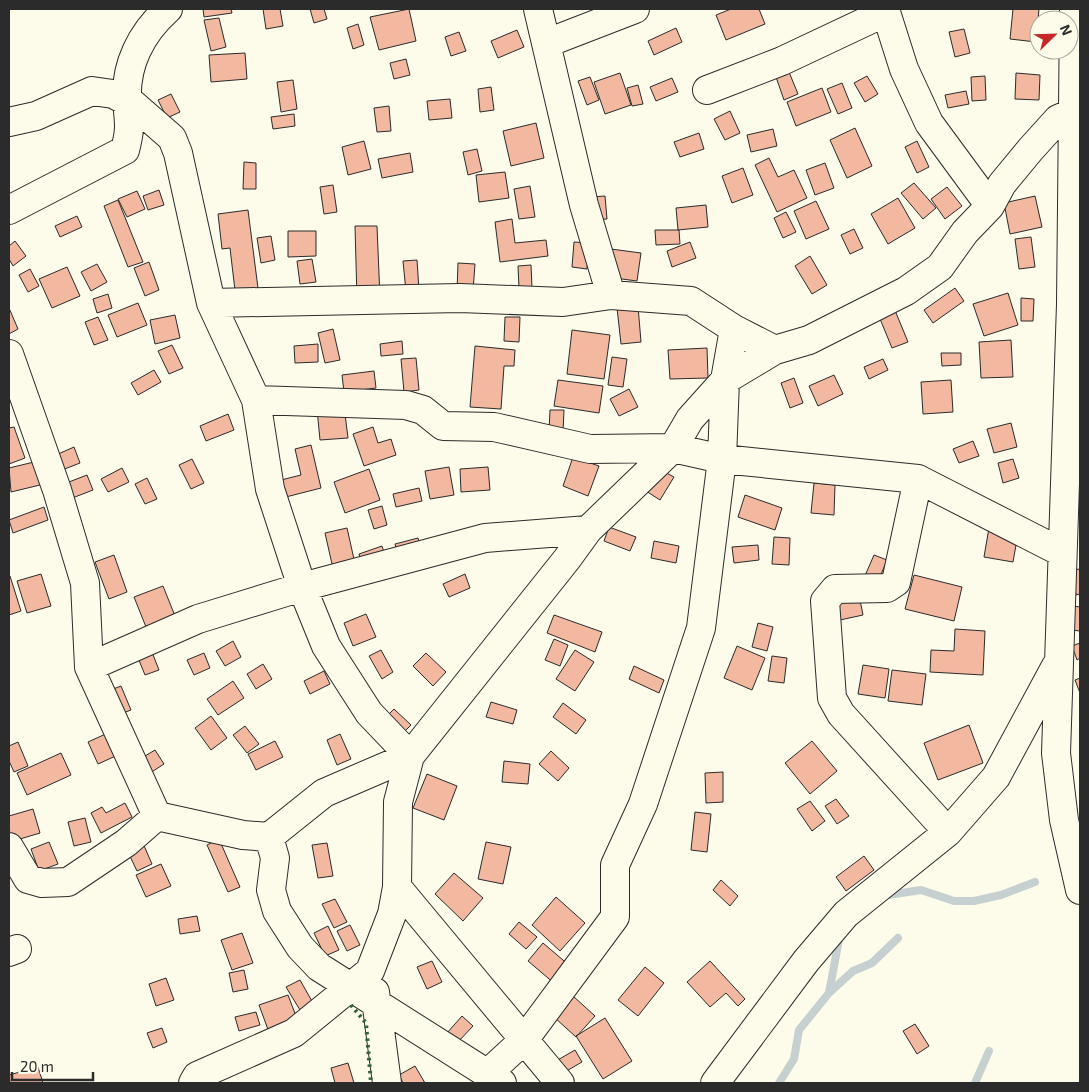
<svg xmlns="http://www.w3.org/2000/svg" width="1089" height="1092" viewBox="0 0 1089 1092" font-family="'Exo 2',sans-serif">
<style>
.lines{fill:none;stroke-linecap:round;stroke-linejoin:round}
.stream{stroke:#c7d0d0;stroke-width:8}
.building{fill:#f2b8a0;stroke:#2b2b2b}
.minor-casing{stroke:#2b2b2b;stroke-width:30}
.minor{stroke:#fdfbea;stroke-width:28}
.hedge{stroke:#34623c;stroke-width:4;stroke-dasharray:2.5 4;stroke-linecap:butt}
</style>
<rect width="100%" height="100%" fill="#fdfbea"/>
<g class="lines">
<path class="stream" d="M882 896 921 890 954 901H974L1001 895 1035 882
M829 993 853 971 872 963 898 938
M779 1083 794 1059 799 1030 829 993 840 934
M975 1083 989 1051"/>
</g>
<path class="building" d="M203 9H231L232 13 204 17Z
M263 9H280L283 26 266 29Z
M310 9H324L327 19 314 23Z
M409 9 416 41 379 50 370 17Z
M731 9H759L765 24 726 40 716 15Z
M1013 9H1039L1036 42 1010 39Z
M219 18 226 47 211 51 204 20Z
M358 24 364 45 353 49 347 28Z
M676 28 682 42 654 55 648 41Z
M964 29 970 53 955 57 949 32Z
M517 30 524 47 498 58 491 41Z
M459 32 466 51 451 56 445 37Z
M245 53 247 79 211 82 209 55Z
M406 59 410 75 394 79 390 63Z
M789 72 798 94 784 100 776 77Z
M620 73 631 105 605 114 594 82Z
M1016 73 1040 75 1039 100 1015 99Z
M867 76 878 94 865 102 854 83Z
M985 76 986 100 972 101 971 77Z
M590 77 599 100 587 105 578 81Z
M672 78 678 92 656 101 650 87Z
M293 80 297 109 281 112 277 82Z
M842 83 852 108 838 114 827 89Z
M638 85 643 104 632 106 627 88Z
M491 87 494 110 480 112 478 89Z
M822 88 831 112 796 126 787 102Z
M966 91 969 104 948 108 945 95Z
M171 94 180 112 167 118 158 100Z
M450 99 452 118 429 120 427 101Z
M389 106 391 131 377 132 374 108Z
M730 111 740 133 725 140 714 119Z
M294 114 295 126 273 129 271 117Z
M536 123 544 158 511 166 503 131Z
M855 128 872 166 847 178 830 140Z
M773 129 777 146 751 152 747 135Z
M699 133 704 149 680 157 674 142Z
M364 141 371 169 348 175 342 147Z
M917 141 929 167 917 173 905 147Z
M477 149 482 171 468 175 463 152Z
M410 153 413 172 382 178 378 159Z
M769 158 778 177 794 170 807 198 777 212 755 165Z
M244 162 256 163V189H243Z
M825 163 834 188 815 195 806 170Z
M743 168 753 195 732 203 722 176Z
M505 172 509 198 479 202 476 175Z
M914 183 936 208 923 219 901 193Z
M333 185 337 212 324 214 320 187Z
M530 186 535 217 519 219 514 189Z
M947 187 962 206 945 219 931 199Z
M159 190 164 205 148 210 143 196Z
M137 191 145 209 127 217 118 199Z
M605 196 607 219 592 220 591 197Z
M1035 196 1042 227 1010 234 1004 203Z
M898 198 915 228 888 244 871 214Z
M118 200 143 262 128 267 104 206Z
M816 201 829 229 806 239 794 211Z
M706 205 708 227 678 230 676 208Z
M248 210 259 296 236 299 230 248 222 249 218 214Z
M786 212 796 232 783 238 774 218Z
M77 216 82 227 60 237 55 226Z
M512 219 515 243 546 240 548 256 500 262 495 222Z
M355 226H377L380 298 357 299Z
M854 229 863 248 850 254 841 235Z
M655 230H679L680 244 656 245Z
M288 231H316V256L288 257Z
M271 236 275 260 261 263 257 238Z
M1031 237 1035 267 1019 269 1015 239Z
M15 241 26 256 13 266 9 259V246Z
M574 242 589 243 587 269 572 267Z
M690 242 696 258 672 267 667 251Z
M611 249 641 253 637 281 607 277Z
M810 256 827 285 812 294 795 266Z
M312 259 316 282 300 284 297 261Z
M417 260 419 290 406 292 403 261Z
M149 262 159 290 145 296 134 268Z
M458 263 475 264 473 291H457Z
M97 264 107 282 91 291 81 272Z
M531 265 532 288H519L518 266Z
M67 267 80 296 52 308 39 279Z
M30 269 39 286 28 292 19 275Z
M955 288 964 301 933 323 924 310Z
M1008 293 1018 325 984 336 973 304Z
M108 294 112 308 97 313 93 299Z
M1021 298 1034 299 1033 321H1021Z
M138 303 147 325 117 337 108 315Z
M638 306 641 342 621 344 617 308Z
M9 308 18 329 9 334Z
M894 308 908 342 892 348 878 314Z
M175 315 180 338 155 344 150 320Z
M98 317 108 340 94 345 85 322Z
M505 317H520L519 342 504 341Z
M333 329 340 360 325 363 318 333Z
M572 330 610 335 604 379 567 374Z
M1011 340 1013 377 981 378 979 342Z
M402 341 403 354 381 356 380 344Z
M318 344V362L295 363 294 346Z
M172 345 183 368 169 374 158 351Z
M475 346 515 350 514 366H504L501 409 470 407Z
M707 348 708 378 670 379 668 350Z
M941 353H961V365L942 366Z
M612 357 627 359 623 387 608 385Z
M416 358 419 390 404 392 401 359Z
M883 359 888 370 869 379 864 367Z
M154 370 161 382 138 395 131 383Z
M374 371 376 388 344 392 342 375Z
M834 375 843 394 818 406 809 386Z
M794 378 803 403 790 408 781 383Z
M558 380 603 386 599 413 554 406Z
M951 380 953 412 923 414 921 382Z
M629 389 638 407 619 416 610 399Z
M344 406 348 438 320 440 317 409Z
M550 410H564L563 432 549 431Z
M228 414 234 430 206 441 200 426Z
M1011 423 1017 447 994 453 987 429Z
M14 427 25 458 9 464V428Z
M373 427 378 443 391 439 396 455 364 466 353 434Z
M973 441 979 456 959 463 953 449Z
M311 445 321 488 278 499 273 482 301 475 295 449Z
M74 447 80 463 62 470 56 455Z
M573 457 599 466 588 496 563 486Z
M192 459 204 483 191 489 179 465Z
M1013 459 1019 478 1003 483 998 463Z
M34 462 40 485 11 492 9 468Z
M449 467 454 495 430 499 425 471Z
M488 467 490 490 461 492 460 469Z
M122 468 129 482 108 492 101 479Z
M369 469 380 500 345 513 334 482Z
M659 469 674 477 660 500 646 491Z
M87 475 93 490 62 502 56 487Z
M147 478 157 499 145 504 135 484Z
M814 483 835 485 834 515 811 513Z
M419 488 422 501 396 507 393 494Z
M745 495 782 508 775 530 738 517Z
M382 506 387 525 374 529 368 510Z
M44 507 48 520 13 533 9 520Z
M990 522 1019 528 1013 562 984 557Z
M609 527 636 537 630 551 604 541Z
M347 528 356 568 334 573 325 533Z
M774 537 790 538 789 565 772 564Z
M418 538 422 552 399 558 395 544Z
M654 541 679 546 676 563 651 558Z
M758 545 759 560 734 563 732 547Z
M382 546 387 561 363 568 359 554Z
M114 555 127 592 109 599 95 562Z
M874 555 887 560 877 584 864 578Z
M1080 569V594L1076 595 1073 570Z
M41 574 51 606 27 613 17 581Z
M465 574 470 588 449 597 443 584Z
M914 575 962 587 954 621 905 609Z
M10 576 21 611 9 615V577Z
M163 586 175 616 146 627 134 597Z
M859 595 863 615 840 620 835 601Z
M1073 606 1080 607V631L1071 630Z
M366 614 376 637 353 646 344 623Z
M554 615 602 632 595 652 547 633Z
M758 623 773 627 767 651 752 647Z
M955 629 985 631 983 675 930 672 931 650 954 651Z
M554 639 568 645 560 666 545 660Z
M233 641 241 657 225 666 216 651Z
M1080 643V658L1077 660 1072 646Z
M737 646 765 658 752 690 724 678Z
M150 647 159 670 145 675 136 653Z
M381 650 393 672 382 679 369 656Z
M575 650 594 662 575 691 556 679Z
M204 653 210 668 194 675 187 660Z
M426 653 446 672 433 686 413 666Z
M772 656 787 658 784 683 768 681Z
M263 664 272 679 256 689 247 674Z
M863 665 889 669 885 698 858 694Z
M634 666 664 680 659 693 629 679Z
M892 670 926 674 922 705 888 701Z
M324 671 330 684 310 694 304 681Z
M1080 678V693L1075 680Z
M233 681 244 698 218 715 207 699Z
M121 686 131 710 118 715 108 691Z
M491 702 517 710 513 724 486 717Z
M563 703 586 720 576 734 553 717Z
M394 709 411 725 400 736 383 720Z
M211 716 227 738 211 750 195 728Z
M969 725 983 763 938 780 924 743Z
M245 726 259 744 247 753 233 735Z
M110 732 120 754 98 764 88 742Z
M340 734 351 759 337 765 327 740Z
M275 741 283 757 256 770 248 754Z
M812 741 837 771 810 794 785 763Z
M18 742 28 766 14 772 9 761V746Z
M155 750 164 764 144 777 135 762Z
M551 751 569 768 558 781 539 764Z
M61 753 71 775 27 795 17 773Z
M504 761 530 764 528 784 502 782Z
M723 772V802L706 803 705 773Z
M427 774 457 786 444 820 413 808Z
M836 799 849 816 837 824 825 806Z
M810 801 825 821 812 831 797 809Z
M125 803 132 817 101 833 91 813 102 807 106 813Z
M33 809 40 833 10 842 9 816Z
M695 812 711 814 707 852 691 850Z
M85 818 91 842 74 846 68 822Z
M219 839 240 887 228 892 207 845Z
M142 841 152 864 137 871 126 848Z
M49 842 58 864 39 871 31 849Z
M486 842 511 847 503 884 478 879Z
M327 843 333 876 318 878 312 845Z
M864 856 874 870 846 891 836 877Z
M161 864 171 886 146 897 136 875Z
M454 873 483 898 463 921 435 894Z
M721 880 738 896 730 906 713 890Z
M556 897 585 923 560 951 532 925Z
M335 899 347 922 334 928 322 904Z
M197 916 200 931 180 934 178 919Z
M519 922 537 937 526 949 509 934Z
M350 925 360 945 347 951 337 931Z
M328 926 339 950 325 956 314 933Z
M242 933 253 963 232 970 221 940Z
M543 943 570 966 555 984 528 961Z
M432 961 442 982 427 989 417 967Z
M710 961 745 999 738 1006 726 993 710 1007 687 982Z
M645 967 664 983 638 1016 618 1000Z
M244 970 248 989 233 992 229 973Z
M166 978 174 1000 156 1006 149 984Z
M300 980 313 1003 300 1010 286 987Z
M288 995 299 1024 270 1035 259 1005Z
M573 996 595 1016 576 1037 554 1017Z
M256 1012 260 1025 239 1031 235 1017Z
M462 1016 473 1026 457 1043 447 1033Z
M605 1018 632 1061 603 1079 576 1036Z
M915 1024 929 1046 917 1054 903 1031Z
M162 1028 167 1042 153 1048 147 1033Z
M575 1050 582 1062 563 1073 556 1061Z
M348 1063 354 1083H335L331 1068Z
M415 1066 425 1083H403L399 1075Z
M38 1067 43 1083H10L9 1075Z"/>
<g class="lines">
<g class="minor-casing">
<path id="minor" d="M538 9 584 205 611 295
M885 9 904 69 929 123 990 206
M1074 9 1071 304 1056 753 1064 820 1080 890
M547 43 635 9
M707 90 782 61 886 12
M9 122 36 116 92 91 113 94 133 104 172 138 178 153 211 303 256 400 270 489 302 587 326 646 369 713 410 756 324 793 269 837 243 835 157 816 89 667 85 583 57 490 9 354
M9 210 125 150C131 128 129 123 127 101 125 65 141 33 168 9
M211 303 460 298 563 302 611 295 691 301 734 329 775 350
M256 400 406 405 423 410 443 426 494 427 590 449 673 448 722 459 918 479 1061 552
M918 479 896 582 887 588 835 589 825 601 832 698 841 714 948 832
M89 667 198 619 302 587 485 538 588 530
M269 837 275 858 271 890 277 911 300 947 319 967 502 1083
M9 847 28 879 42 883 68 882 126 843 157 816
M397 887 560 1083
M9 952 17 949
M375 992 387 1083
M487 1074 524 1040 615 917V865L643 804 701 628 722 459 725 380 734 329
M193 1083 197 1076 294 1033 370 971 392 914 397 887 398 802 410 756 567 559 588 530 673 448 690 419 725 380 775 350 809 340 906 291 940 267 965 232 990 206 1002 184 1030 150 1058 119 1074 112
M715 1083 806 961 846 914 948 832 996 777 1056 666"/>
</g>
<use href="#minor" class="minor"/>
<path class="hedge" d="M351 1005 366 1023 371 1083"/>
</g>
<rect width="1089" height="1092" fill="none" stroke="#2b2b2b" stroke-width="20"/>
<g transform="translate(1054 35) rotate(67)"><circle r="24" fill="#fdfbea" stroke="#a9a89e"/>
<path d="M0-4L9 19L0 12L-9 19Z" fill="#c62828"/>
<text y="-8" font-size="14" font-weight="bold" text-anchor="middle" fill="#2b2b2b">N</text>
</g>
<path d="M12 1072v8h81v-8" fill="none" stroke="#2b2b2b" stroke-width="2.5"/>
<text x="20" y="1072" font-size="15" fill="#2b2b2b" stroke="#fdfbea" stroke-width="4" paint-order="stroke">20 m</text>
</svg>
